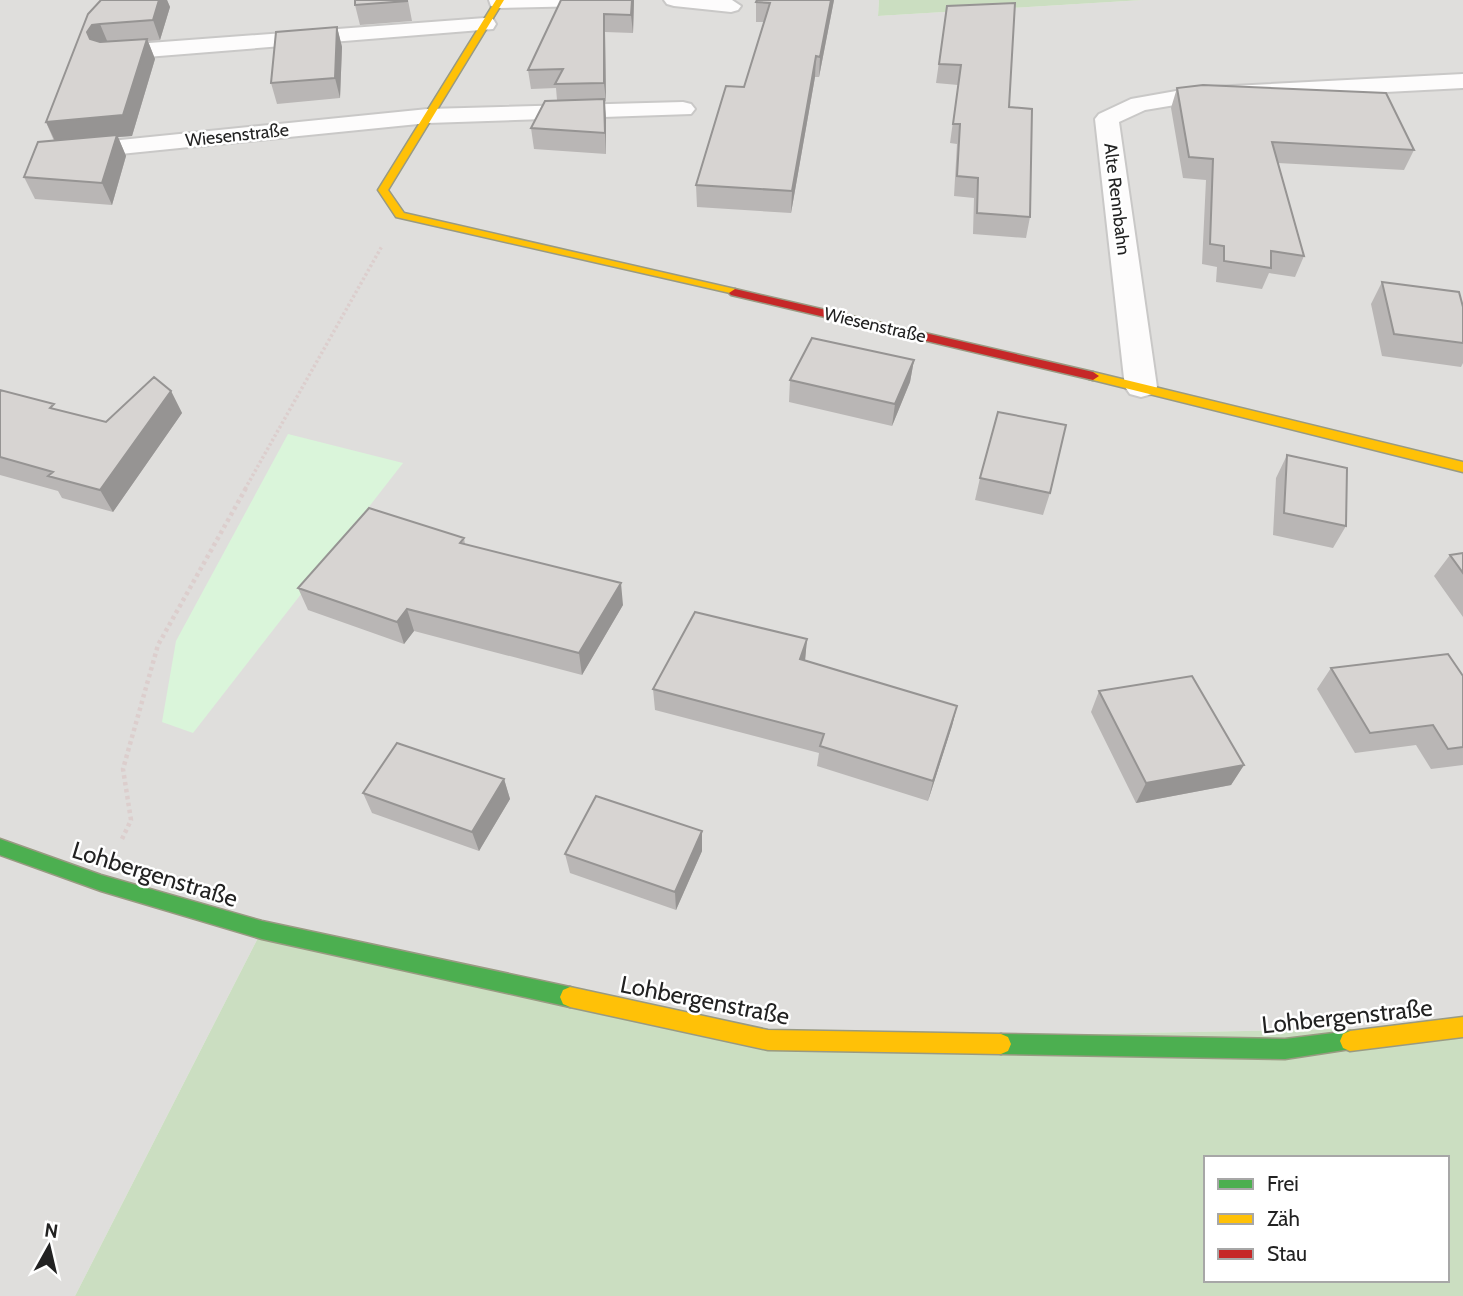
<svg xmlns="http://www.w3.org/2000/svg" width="1463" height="1296" viewBox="0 0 1463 1296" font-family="Cabin,sans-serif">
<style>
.residential{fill:#dfdedc}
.forest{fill:#cbdec1;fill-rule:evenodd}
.park{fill:#daf5da}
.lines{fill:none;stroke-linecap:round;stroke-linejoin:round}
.street-casing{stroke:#c9c8c7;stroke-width:4}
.fast-casing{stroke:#999a82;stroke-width:3}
.slow-casing{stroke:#999a82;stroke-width:3}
.jam-casing{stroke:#999a82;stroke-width:3}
.path-far1{stroke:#dccecd;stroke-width:3.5;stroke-dasharray:2.5 2.5;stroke-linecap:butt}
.path{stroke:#dccecd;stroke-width:4.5;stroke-dasharray:3.5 3.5;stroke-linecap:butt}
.street{fill:#fdfcfc;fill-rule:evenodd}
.fast{fill:#4caf50;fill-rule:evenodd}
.slow{fill:#ffc107;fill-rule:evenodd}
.jam{fill:#c62828;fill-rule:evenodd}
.wall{fill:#b9b6b5}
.shaded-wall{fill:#969493}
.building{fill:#d7d4d2;stroke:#969493;stroke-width:2}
.labels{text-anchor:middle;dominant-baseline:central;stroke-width:5;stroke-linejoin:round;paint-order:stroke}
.far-street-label{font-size:18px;fill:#222;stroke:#fff}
.near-street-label{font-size:24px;fill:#222;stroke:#fff}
</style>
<rect width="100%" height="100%" fill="#f0eeeb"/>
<path class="residential" d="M0 0H879L878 16 1143 0H1463V1027L768 1040 262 930 75 1296H0Z"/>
<path class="forest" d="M879 0H1143L878 16Z
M262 930 768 1040 1463 1027V1296H75ZM1206 1158H1447V1280H1206Z"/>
<path class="park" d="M288 434 403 463 193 733 162 722 176 641Z"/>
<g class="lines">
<g class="street-casing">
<path id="street" d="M489 0H597L594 4 587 6 498 8 491 6Z
M664 0H732L741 6 738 10 731 12 674 6 667 4Z
M485 18 493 19 496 24 493 29 109 60 101 58 98 53 101 48 109 46Z
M1463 74V88L1193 102 1145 110 1119 122 1157 387 1152 394 1141 397 1130 394 1125 387 1095 119 1099 114 1131 99 1193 88Z
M683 102 691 104 695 109 691 114 428 123 71 159 62 157 59 152 62 147 71 145 428 109Z"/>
</g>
<g class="fast-casing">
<path id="fast" d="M0 839 101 875 262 921 570 987 577 990 580 997 577 1004 570 1007 262 939 101 891 0 855Z
M1350 1031 1357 1034 1360 1041 1357 1048 1285 1059 1001 1054 994 1051 991 1044 994 1037 1001 1034 1285 1039Z"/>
</g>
<g class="slow-casing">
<path id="slow" d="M496 0H504L388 190 404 213 735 289 741 293 739 295 396 217 378 190Z
M1093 372 1463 462V472L1089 379V373Z
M570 987 768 1030 1001 1034 1008 1037 1011 1044 1008 1051 1001 1054 768 1050 570 1007 563 1004 560 997 563 990Z
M1463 1017V1037L1350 1051 1343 1048 1340 1041 1343 1034 1350 1031Z"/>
</g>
<g class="jam-casing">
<path id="jam" d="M735 289 1093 372 1099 376 1093 380 731 295 729 293Z"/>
</g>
<path class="path-far1" d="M245 489 382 246"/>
<path class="path" d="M122 839 131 820 123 769 158 645 246 488"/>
<use href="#street" class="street"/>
<use href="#fast" class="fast"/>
<use href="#slow" class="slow"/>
<use href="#jam" class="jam"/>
</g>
<path class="wall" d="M101 0H167L170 7 160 40 148 41 155 59 132 136 118 137 126 156 112 205 35 199 24 177 54 141 46 122Z
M408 0 412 21 360 25 355 5Z
M561 0H634L633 33 605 32 606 101 605 102 606 120V154L534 149 531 128 557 100 556 88 531 89 528 70Z
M834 0 819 77H815L791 213 697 207 696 185 744 87 764 22H756V2Z
M947 6 1009 107 1030 217 1026 238 973 234 974 198 954 196 957 144 950 143 958 85 936 83Z
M337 27 342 47 340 98 277 104 271 83Z
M1177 88 1414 150 1404 170 1278 163 1304 256 1295 277 1269 273 1262 289 1216 282 1217 267 1202 264 1206 180 1183 178 1171 108Z
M1382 282 1463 307V363L1461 367 1382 356 1371 304Z
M914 360 910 382 892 426 789 402 790 380Z
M0 390 57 410 106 422 171 391 182 413 113 512 62 498 58 491 0 475Z
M1287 455 1346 526 1333 548 1273 535 1276 478Z
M980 478 1050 493 1043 515 975 500Z
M464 538 465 544 623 605 582 675 414 631 404 644 308 610 298 588Z
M1463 553V617L1434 576 1450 555Z
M807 639 805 660 957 706 952 726 928 801 817 766 819 753 655 710 653 689Z
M1331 668 1463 676V765L1431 769 1416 745 1355 753 1317 689Z
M1099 691 1244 765 1231 785 1136 803 1091 712Z
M504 779 510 799 479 851 372 813 363 793Z
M702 831V851L676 910 570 873 565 854Z"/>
<path class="shaded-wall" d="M159 0H167L170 7 160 40 153 20Z
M632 0H634L633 33 631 15Z
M831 0H834L819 77 820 57Z
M604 14 605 32 606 101 604 83Z
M100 24 108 43 96 52 87 32 92 25Z
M337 27 342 47 340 98 335 78Z
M147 39 155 59 132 136 118 137 126 156 112 205 102 183 56 143 46 122Z
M816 56 815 77 791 213 792 191Z
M604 99 606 120V154L605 133Z
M914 360 910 382 892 426 895 404Z
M171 391 182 413 113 512 100 490Z
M621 583 623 605 582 675 579 653Z
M407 609 414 631 404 644 397 622Z
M807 639 805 661 800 659Z
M957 706 952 726 928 801 933 781Z
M1244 765 1231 785 1136 803 1146 783Z
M504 779 510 799 479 851 472 832Z
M702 831V851L676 910 675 892Z"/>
<path class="building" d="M101 0H159L153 20 100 24 92 25 87 32 90 39 100 42 147 39 123 115 46 122 88 14Z
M355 0H407V1L355 5Z
M561 0H632L631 15 604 14V83L555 84 563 69 528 70Z
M757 0H831L820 57 816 56 792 191 696 185 726 86 744 87 770 3 756 2Z
M1015 3 1009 107 1032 109 1030 217 977 213 978 178 957 176 960 124H953L961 65 939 64 947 6Z
M337 27 335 78 271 83 276 32Z
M1203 85 1386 93 1414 150 1272 142 1304 256 1271 251V268L1224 261V246L1210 244 1213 159 1189 157 1177 88Z
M604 99 605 133 531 128 545 101Z
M117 135 102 183 24 177 38 142Z
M1382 282 1459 292 1463 307V343L1394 334Z
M812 338 914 360 895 404 790 380Z
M154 377 171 391 100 490 48 476 53 472 0 457V390L54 404 50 408 106 422Z
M998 412 1066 425 1050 493 980 478Z
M1287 455 1347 468 1346 526 1284 513Z
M369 508 464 538 460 543 621 583 579 653 407 609 397 622 298 588Z
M1463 553V573L1450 555Z
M695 612 807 639 800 659 957 706 933 781 820 746 824 734 653 689Z
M1448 654 1463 676V747L1448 749 1433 725 1370 733 1331 668Z
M1192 676 1244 765 1146 783 1099 691Z
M397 743 504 779 472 832 363 793Z
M596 796 702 831 675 892 565 854Z"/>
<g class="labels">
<g class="far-street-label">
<text transform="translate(237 135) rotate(-6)">Wiesenstraße</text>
<text transform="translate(1117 199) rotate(83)">Alte Rennbahn</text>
<text transform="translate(875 325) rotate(13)">Wiesenstraße</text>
</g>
<g class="near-street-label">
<text transform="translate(155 874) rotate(17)">Lohbergenstraße</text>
<text transform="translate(705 1000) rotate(11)">Lohbergenstraße</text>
<text transform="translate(1347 1016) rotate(-6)">Lohbergenstraße</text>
</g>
</g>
<rect x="1204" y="1156" width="245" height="126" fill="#ffffff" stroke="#a7a7a7" stroke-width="2"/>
<rect x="1218" y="1179" width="35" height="10" fill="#4caf50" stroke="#a7a7a7" stroke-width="2"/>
<text x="1267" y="1191" font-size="21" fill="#222222">Frei</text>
<rect x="1218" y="1214" width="35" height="10" fill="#ffc107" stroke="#a7a7a7" stroke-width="2"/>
<text x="1267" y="1226" font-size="21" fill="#222222">Zäh</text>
<rect x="1218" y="1249" width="35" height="10" fill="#c62828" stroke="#a7a7a7" stroke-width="2"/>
<text x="1267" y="1261" font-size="21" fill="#222222">Stau</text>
<g transform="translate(49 1247) rotate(8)" stroke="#ffffff" stroke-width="5" paint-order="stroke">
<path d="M0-5L12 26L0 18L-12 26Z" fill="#222222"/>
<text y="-10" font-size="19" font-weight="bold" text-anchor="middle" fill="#222222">N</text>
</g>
</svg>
